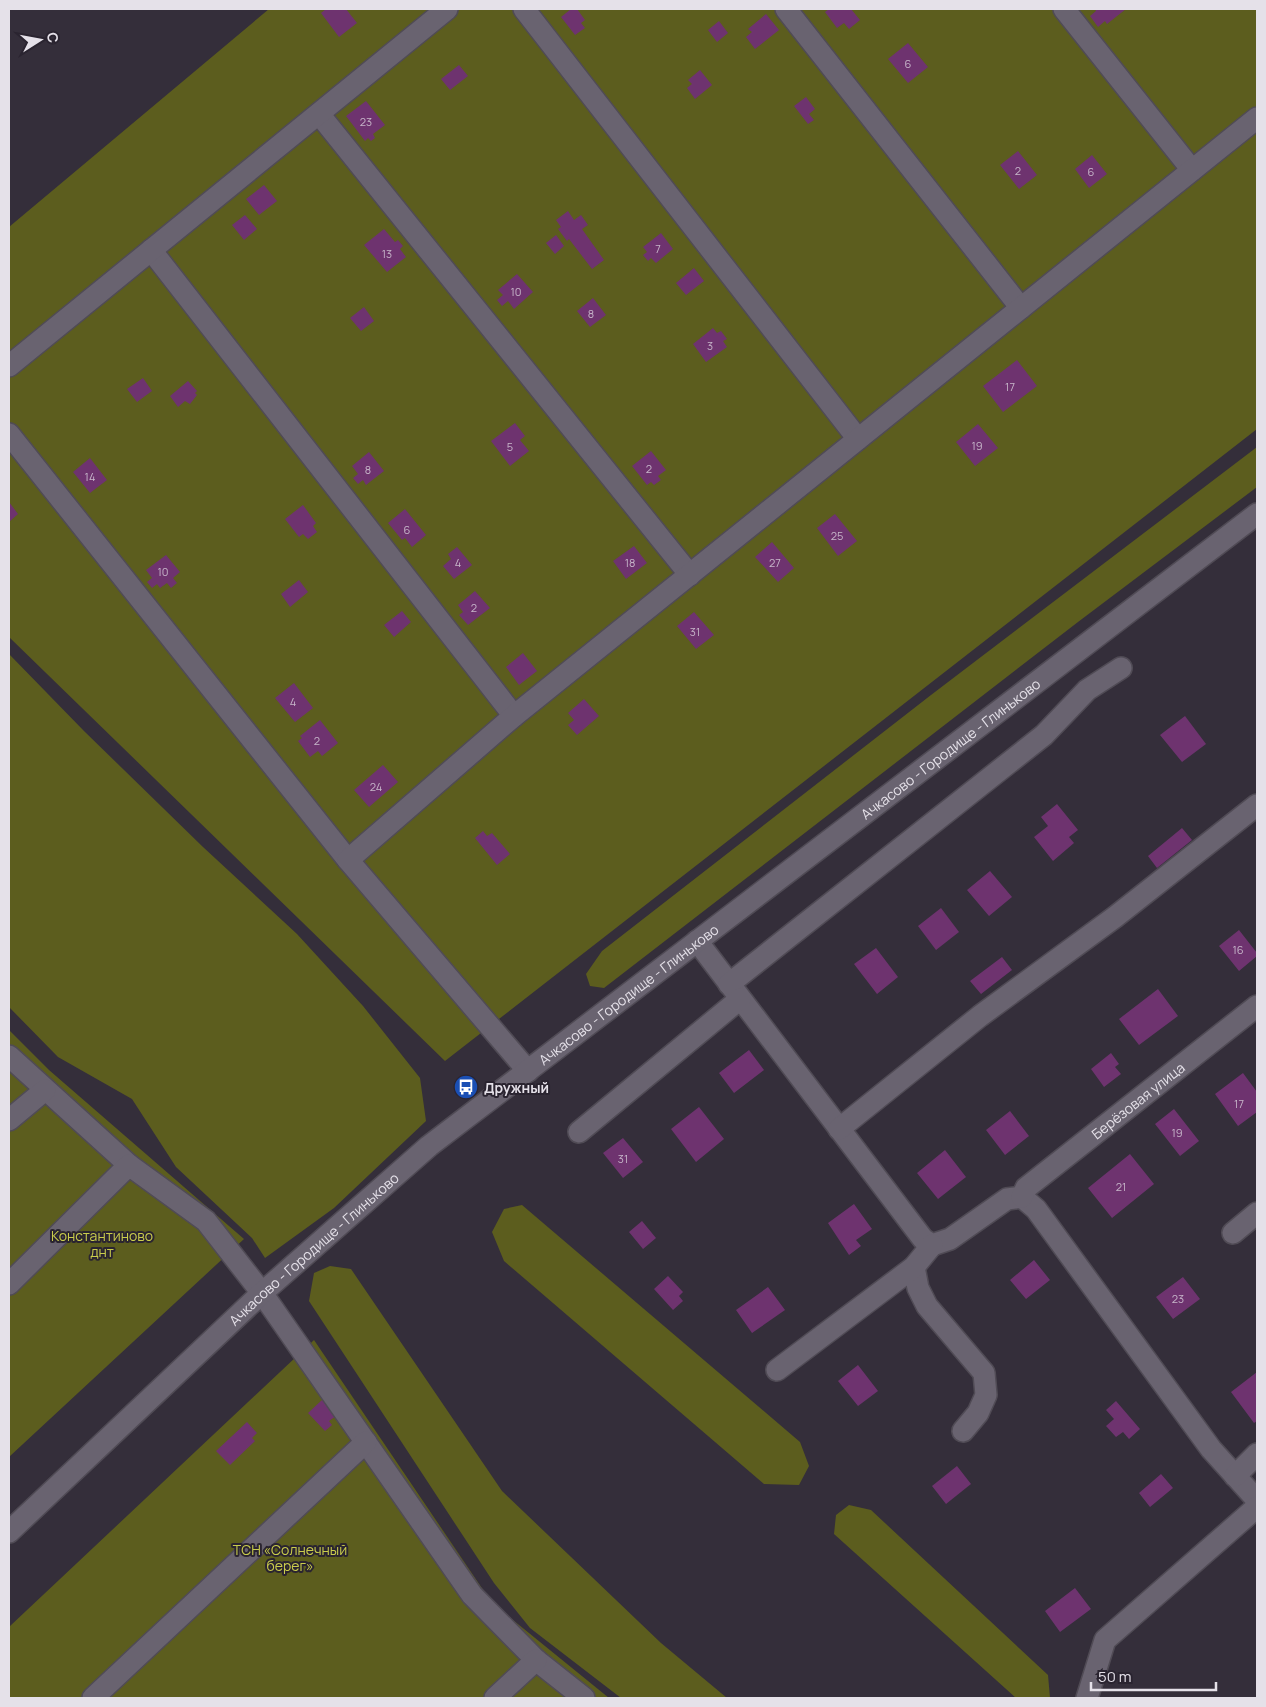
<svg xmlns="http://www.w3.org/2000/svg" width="1266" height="1707" viewBox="0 0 1266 1707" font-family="Manrope,sans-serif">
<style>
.green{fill:#5c5d1e}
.building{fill:#6e336f}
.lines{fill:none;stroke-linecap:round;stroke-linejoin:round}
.minor-casing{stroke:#504b55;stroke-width:24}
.minor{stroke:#696370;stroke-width:21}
.labels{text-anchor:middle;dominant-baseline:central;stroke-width:4;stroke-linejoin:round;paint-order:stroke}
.number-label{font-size:11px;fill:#c7b6ca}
.street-label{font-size:14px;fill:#e5e1e9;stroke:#2a2430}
.poi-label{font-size:14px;font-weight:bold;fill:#e5e1e9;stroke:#2a2430;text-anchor:start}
.park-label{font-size:14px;fill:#cacd4c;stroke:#2a2430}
</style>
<rect width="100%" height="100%" fill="#342e3a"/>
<path class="green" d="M269 9H1257V429L445 1061 9 637V227Z
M1257 447V487L1078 622 604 988 590 986 586 974 602 951 931 695Z
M9 654 84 731 203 847 297 934 363 1006 420 1078 426 1121 334 1208 265 1258 252 1238 176 1167 132 1099 58 1057 9 1007Z
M9 1030 49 1070 244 1239 9 1457Z
M522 1205 800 1442 809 1466 799 1485 764 1484 504 1261 492 1232 504 1209Z
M330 1266 351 1269 502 1491 661 1643 727 1698H621L530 1628 494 1583 309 1301 314 1273Z
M314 1340 492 1603 609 1698H9V1627Z
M849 1505 871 1510 1048 1675 1050 1698H1016L834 1534 836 1515Z"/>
<path class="building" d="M326 9H346L357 23 339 37 321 13Z
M571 9H577L585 20 581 23 585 28 575 35 561 17Z
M829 9H851L860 20 849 29 844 23 837 28 825 12Z
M1095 9H1126L1107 24 1105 21 1098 27 1090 16 1096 11Z
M766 14 779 30 755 49 746 37 752 32 748 29Z
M719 21 728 33 717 42 708 30Z
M908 43 928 67 908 83 888 59Z
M459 65 468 76 450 90 441 79Z
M700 70 712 85 695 99 687 88 692 84 688 80Z
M806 97 815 109 809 114 814 120 808 124 794 106Z
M366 101 385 125 373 134 375 138 371 141 368 138 365 141 346 116Z
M1018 151 1037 175 1019 189 1000 165Z
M1092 155 1107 174 1089 188 1075 169Z
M264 185 277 201 259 215 246 199Z
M568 211 574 220 581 215 588 225 582 229 604 260 592 269 569 239 567 241 558 229 561 227 556 220Z
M245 215 257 229 244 240 232 225Z
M384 229 395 242 398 240 403 246 400 249 406 257 387 272 364 245Z
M661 233 673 249 656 263 651 258 648 261 643 255 647 252 643 247Z
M556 235 564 246 555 254 546 243Z
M694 268 704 281 686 295 676 283Z
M517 274 533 292 514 309 508 301 502 306 497 300 503 295 498 290Z
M593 298 606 315 590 327 577 311Z
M364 307 374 321 361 331 350 318Z
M713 328 717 333 721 331 727 339 723 341 727 347 706 362 693 344Z
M1017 360 1037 386 1003 412 983 386Z
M143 378 152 391 137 402 127 389Z
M188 381 197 391 195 393 197 395 190 404 185 401 178 407 170 396Z
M515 423 525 436 520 440 529 451 510 466 491 441Z
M978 424 998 448 975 466 956 442Z
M651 451 666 470 658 476 661 480 654 485 651 482 647 485 632 466Z
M369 452 384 471 366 485 363 480 358 484 353 478 358 474 352 466Z
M90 458 107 480 90 493 73 472Z
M9 502 18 514 9 522Z
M303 505 316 523 313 526 317 532 308 539 303 534 299 537 285 519Z
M405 509 426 535 412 547 405 538 402 540 388 523Z
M835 514 857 541 838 556 817 528Z
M772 542 794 568 778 582 755 557Z
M634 546 647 563 626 579 613 561Z
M457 547 472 565 454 579 443 566 451 559 448 554Z
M166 555 180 572 173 578 177 583 171 588 167 583 160 588 157 584 152 588 147 582 152 578 146 570Z
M299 580 308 592 290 607 281 594Z
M475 591 490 608 468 625 459 615 463 612 458 605Z
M402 611 411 622 394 637 384 625Z
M694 612 714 635 696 649 677 626Z
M523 653 537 671 519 685 506 667Z
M294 683 313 708 295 722 275 698Z
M584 699 599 716 577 735 568 725 574 720 568 713Z
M1185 716 1206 744 1182 762 1160 735Z
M320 720 338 743 322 756 318 751 310 757 298 741 302 738 300 736Z
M383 765 398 782 369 807 354 790Z
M1057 804 1078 830 1069 837 1074 843 1053 861 1034 837 1048 826 1041 817Z
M1182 828 1192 840 1157 868 1148 856Z
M483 831 487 836 492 833 510 854 497 865 475 838Z
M990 871 1012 897 989 916 967 890Z
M941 908 959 932 936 950 918 926Z
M1239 930 1257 953V956L1239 971 1219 946Z
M876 948 898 977 877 994 854 964Z
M1002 957 1012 970 981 994 970 981Z
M1158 989 1178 1016 1139 1045 1119 1019Z
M749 1050 764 1070 734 1093 719 1073Z
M1111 1053 1119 1064 1115 1067 1121 1074 1104 1087 1091 1069Z
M1243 1073 1257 1092V1112L1238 1126 1215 1094Z
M699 1107 724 1139 696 1162 671 1129Z
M1174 1109 1199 1141 1180 1156 1155 1124Z
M1010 1111 1029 1136 1005 1155 986 1130Z
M623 1138 643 1162 623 1178 603 1153Z
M945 1150 966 1177 938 1199 917 1173Z
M1130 1154 1154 1184 1112 1218 1088 1188Z
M854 1204 872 1229 856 1240 861 1246 849 1255 828 1223Z
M642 1221 656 1238 643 1249 629 1232Z
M1034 1260 1050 1280 1026 1299 1010 1280Z
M668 1276 683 1292 679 1296 683 1301 673 1310 654 1289Z
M1183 1277 1200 1299 1173 1319 1156 1297Z
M768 1287 785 1310 752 1333 736 1310Z
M858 1365 878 1391 858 1406 838 1381Z
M1257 1372V1421L1254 1423 1231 1392Z
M322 1400 336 1416 329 1421 332 1425 325 1431 308 1413Z
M1116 1401 1140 1429 1129 1439 1123 1432 1116 1437 1106 1426 1114 1419 1106 1410Z
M247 1422 257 1433 252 1438 255 1441 230 1465 216 1451Z
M957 1466 971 1484 946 1504 932 1486Z
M1161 1474 1173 1488 1150 1507 1139 1493Z
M1075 1588 1091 1609 1060 1632 1045 1611Z"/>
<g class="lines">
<g class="minor-casing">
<g id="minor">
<path d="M524 9 858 439"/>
<path d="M786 9 1021 308"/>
<path d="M1064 9 1192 170"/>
<path d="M319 114 690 575"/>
<path d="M151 250 514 716"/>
<path d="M9 366 447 9"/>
<path d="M9 434 348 860"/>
<path d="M697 941 923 1239 932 1245 950 1239 1007 1199 1022 1197 1036 1209 1211 1449 1257 1500"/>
<path d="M729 984 1044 735 1087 690 1121 668"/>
<path d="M9 1056 129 1165"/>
<path d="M528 1071 348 860 514 716 1257 118"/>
<path d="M9 1120 45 1090"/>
<path d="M839 1129 980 1016 1115 917 1257 805"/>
<path d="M579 1132 740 999"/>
<path id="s1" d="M1022 1197 1026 1188 1257 1006"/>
<path d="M1233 1233 1257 1213"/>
<path d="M914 1267 918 1288 927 1306 984 1373 986 1395 978 1413 963 1431"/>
<path d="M9 1284 129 1165 206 1221 262 1293 472 1595 536 1660 584 1698"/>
<path d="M777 1370 914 1267 932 1245"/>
<path d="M1235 1476 1257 1454"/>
<path id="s2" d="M9 1532 262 1293 429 1146 1257 514"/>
<path d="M93 1698 366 1442"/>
<path d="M495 1698 536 1660"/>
<path d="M1087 1698 1105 1640 1257 1507"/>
</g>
</g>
<use href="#minor" class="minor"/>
</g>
<defs>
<g id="bus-disc" transform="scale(1.25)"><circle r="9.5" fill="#1a4fb4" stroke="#2a2430"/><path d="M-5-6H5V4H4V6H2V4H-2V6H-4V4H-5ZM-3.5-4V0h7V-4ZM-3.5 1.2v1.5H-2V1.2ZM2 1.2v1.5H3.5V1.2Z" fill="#fff"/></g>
</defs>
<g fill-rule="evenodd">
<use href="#bus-disc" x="466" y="1087"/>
</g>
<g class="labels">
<g class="number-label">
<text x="908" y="63">6</text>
<text x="366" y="121">23</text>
<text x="1018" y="170">2</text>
<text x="1091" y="171">6</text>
<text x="658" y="248">7</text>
<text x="387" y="253">13</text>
<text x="516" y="291">10</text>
<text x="591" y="313">8</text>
<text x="710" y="345">3</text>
<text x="1010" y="386">17</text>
<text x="977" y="445">19</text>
<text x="510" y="446">5</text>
<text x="649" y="468">2</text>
<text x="368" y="469">8</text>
<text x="90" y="476">14</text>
<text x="407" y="529">6</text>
<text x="837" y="535">25</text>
<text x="458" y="562">4</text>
<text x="630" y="562">18</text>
<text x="775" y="562">27</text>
<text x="163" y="571">10</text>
<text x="474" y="607">2</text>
<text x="695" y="631">31</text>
<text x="293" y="701">4</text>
<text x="317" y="740">2</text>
<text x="376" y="786">24</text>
<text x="1238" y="949">16</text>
<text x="1239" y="1103">17</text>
<text x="1177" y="1132">19</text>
<text x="623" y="1158">31</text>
<text x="1121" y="1186">21</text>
<text x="1178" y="1298">23</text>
</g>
<g class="street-label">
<text stroke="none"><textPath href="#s2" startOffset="1226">Ачкасово - Городище - Глиньково</textPath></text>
<text stroke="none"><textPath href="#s2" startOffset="821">Ачкасово - Городище - Глиньково</textPath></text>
<text stroke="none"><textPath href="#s1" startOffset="152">Берёзовая улица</textPath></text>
<text stroke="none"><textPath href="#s2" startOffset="416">Ачкасово - Городище - Глиньково</textPath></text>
</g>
<g class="poi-label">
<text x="484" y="1087">Дружный</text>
</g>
<g class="park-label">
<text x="102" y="1235">Константиново<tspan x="102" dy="16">днт</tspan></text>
<text x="290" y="1549">ТСН «Солнечный<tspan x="290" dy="16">берег»</tspan></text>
</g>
</g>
<rect width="1266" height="1707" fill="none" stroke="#e5e1e9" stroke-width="20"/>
<g transform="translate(40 40) rotate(79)" stroke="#2a2430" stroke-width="4" paint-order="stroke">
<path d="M0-4L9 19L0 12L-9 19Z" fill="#e5e1e9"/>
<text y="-8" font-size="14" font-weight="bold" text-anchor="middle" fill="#e5e1e9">С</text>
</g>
<path d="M1091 1682v8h125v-8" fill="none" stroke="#e5e1e9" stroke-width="2.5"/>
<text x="1098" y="1682" font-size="15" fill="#e5e1e9" stroke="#2a2430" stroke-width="4" paint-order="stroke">50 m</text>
</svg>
